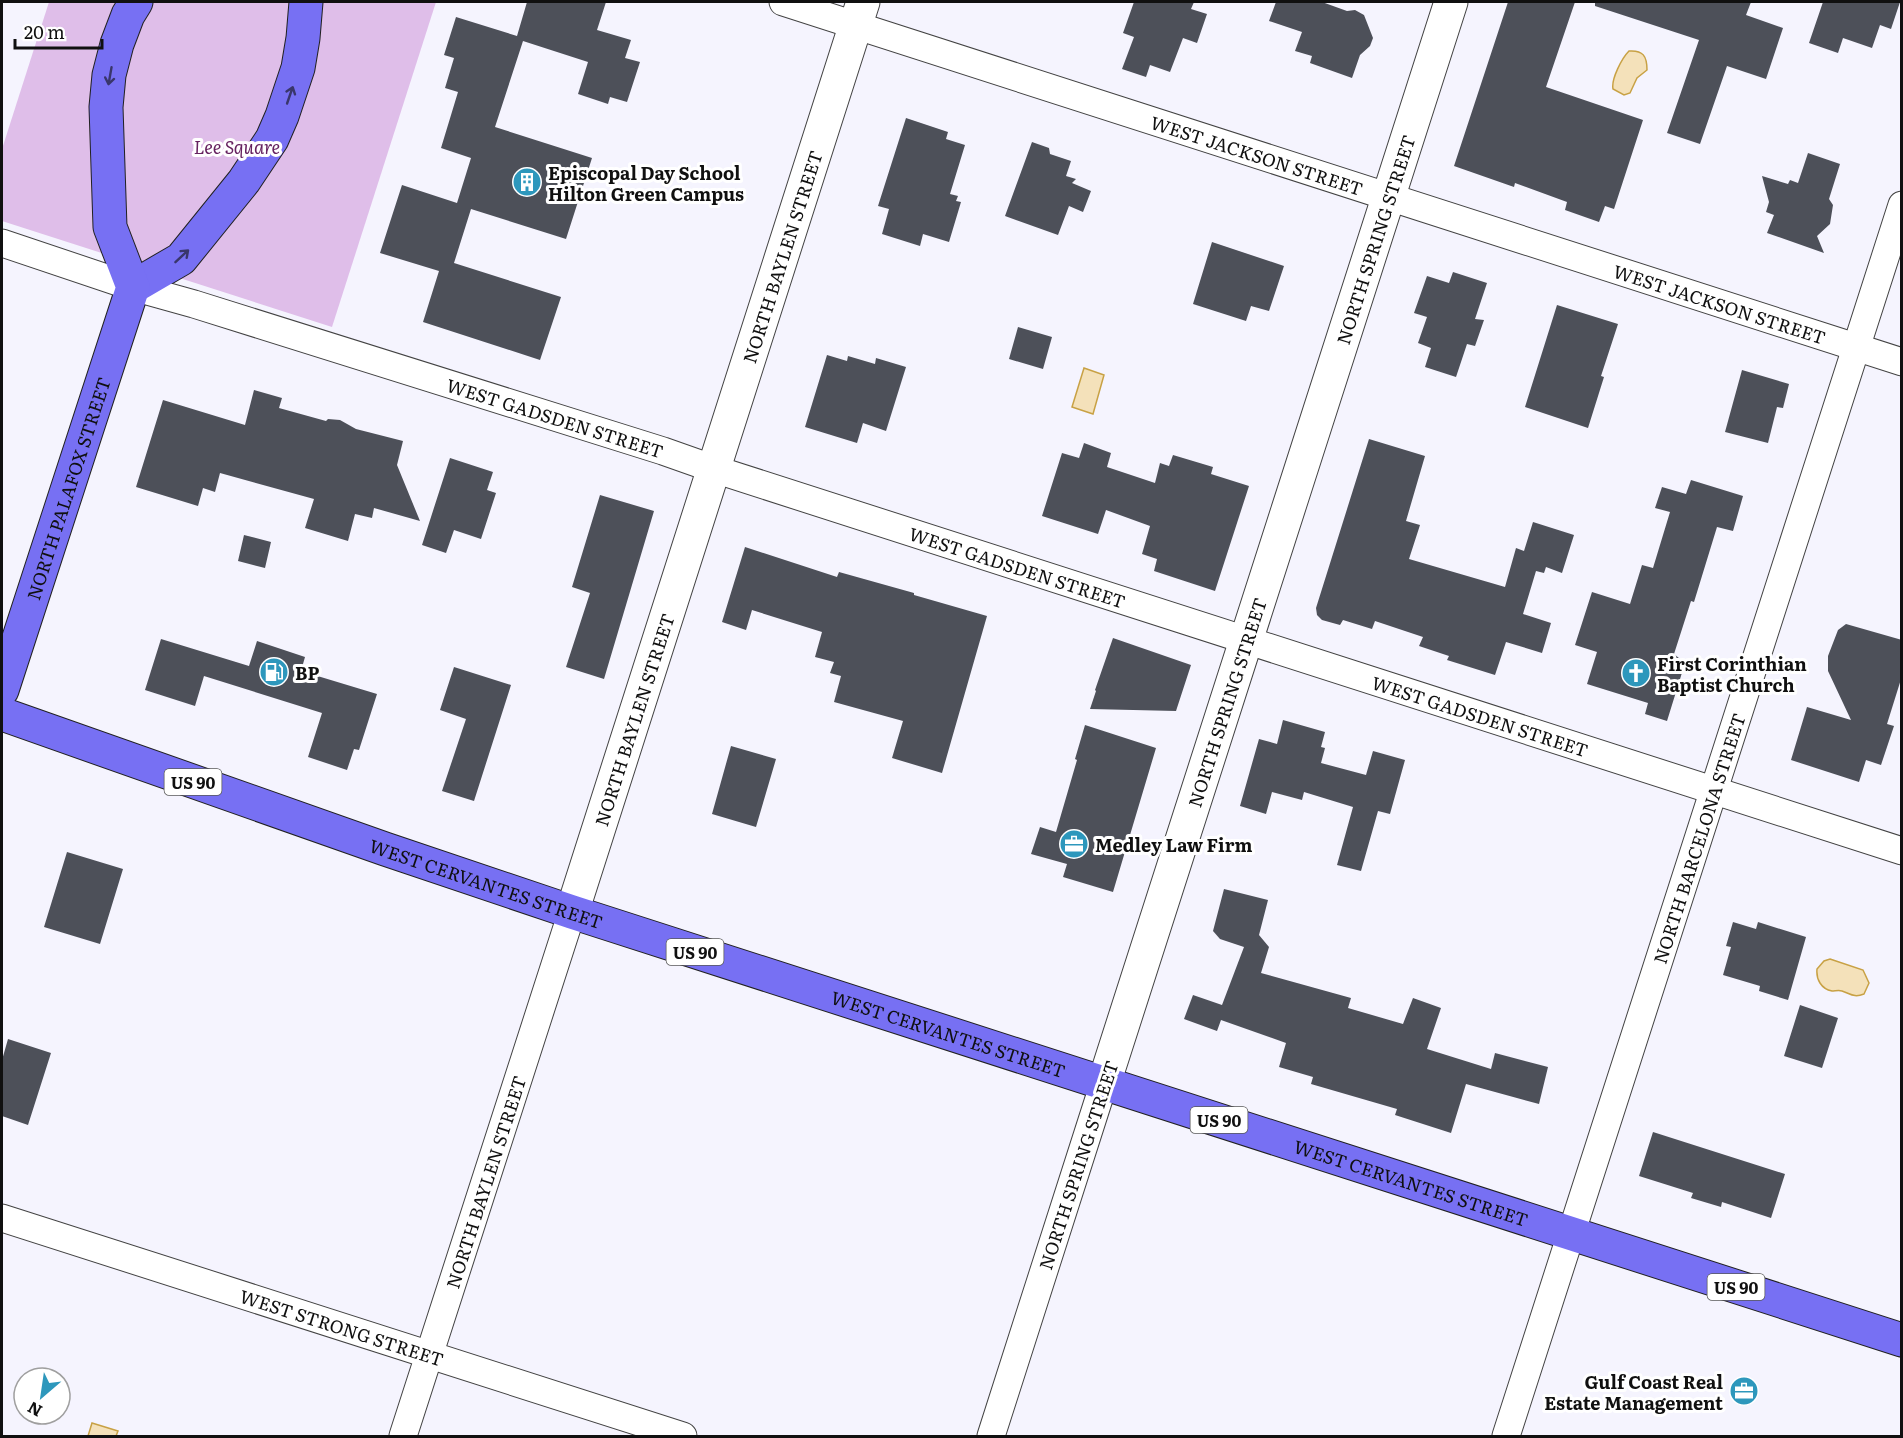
<svg xmlns="http://www.w3.org/2000/svg" width="1903" height="1438" viewBox="0 0 1903 1438" font-family="Literata,serif">
<style>
.green{fill:#dfbee9}
.water{fill:#f4e1ba;stroke:#c8a144;stroke-width:1.5}
.building{fill:#4d5059}
.lines{fill:none;stroke-linecap:round;stroke-linejoin:round}
.minor-casing{stroke:#434343;stroke-width:29}
.tertiary-casing{stroke:#434343;stroke-width:35}
.primary-casing{stroke:#212121;stroke-width:35}
.minor{stroke:#fff;stroke-width:27}
.tertiary{stroke:#fff;stroke-width:33}
.primary{stroke:#7770f3;stroke-width:33}
.oneway{stroke:#39366b}
.labels{text-anchor:middle;dominant-baseline:central;stroke-width:6;stroke-linejoin:round;paint-order:stroke}
.shield{fill:#fff;stroke:#585858;stroke-width:1.5}
.shield-label{font-size:16px;font-weight:bold;fill:#101010}
.park-label{font-size:18px;font-style:italic;fill:#662260;stroke:#fff}
.street-label{font-size:18px;fill:#101010;stroke:#fff}
.poi-label{font-size:18px;font-weight:bold;fill:#101010;stroke:#fff;text-anchor:start}
</style>
<rect width="100%" height="100%" fill="#f5f4fe"/>
<path class="green" d="M49 2H436L332 327 2 221V149Z"/>
<path class="water" d="M1629 51C1643 50 1647 56 1647 70L1637 78 1630 93 1624 95 1613 89C1611 79 1622 58 1629 51Z
M1084 368 1104 375 1093 414 1072 407Z
M1830 959 1863 970 1869 983 1864 994C1854 998 1851 994 1842 991 1839 990 1835 991 1832 991 1821 989 1816 979 1817 969L1824 961Z
M92 1423 118 1431 116 1436H88Z"/>
<path class="building" d="M527 2H606L597 30 631 40 625 58 640 62 627 102 610 97 608 104 578 94 588 62 523 41 495 127 592 158 566 239 471 209 454 263 561 297 540 360 423 322 439 271 380 253 402 185 457 203 471 158 441 148 458 92 445 88 454 58 444 55 456 17 517 36Z
M1134 2H1194L1191 9 1207 14 1197 43 1183 38 1170 72 1150 65 1146 77 1122 69 1134 37 1123 33Z
M1276 2H1322L1347 11 1355 10 1364 15 1373 38 1370 46 1360 55 1352 78 1310 63 1312 56 1295 51 1302 32 1269 21Z
M1508 2H1575L1546 87 1643 120 1614 209 1605 206 1599 222 1565 210 1567 202 1515 183 1514 187 1454 166Z
M1595 2H1751L1746 15 1783 28 1766 79 1727 66 1700 144 1667 133 1699 40 1595 6Z
M1823 2H1900L1891 29 1880 25 1872 48 1843 38 1838 53 1809 43Z
M906 118 948 132 946 139 965 145 950 194 958 196 956 201 961 202 949 242 923 234 920 246 882 234 889 209 878 206Z
M1032 142 1049 148 1050 154 1071 161 1066 176 1076 179 1072 183 1091 191 1083 212 1069 206 1058 235 1005 216Z
M1808 153 1840 164 1829 199 1833 205 1830 224 1817 236 1824 253 1767 233 1774 215 1766 212 1769 202 1762 176 1788 184 1790 180 1798 183Z
M1212 242 1284 266 1269 311 1251 306 1246 321 1193 304Z
M1453 272 1487 283 1475 319 1484 320 1475 346 1467 344 1456 377 1425 367 1431 348 1418 343 1427 317 1414 313 1427 276 1449 283Z
M1557 305 1618 324 1601 376 1604 377 1588 428 1525 407Z
M1018 327 1052 337 1043 369 1009 359Z
M827 355 847 361 848 356 875 364 876 358 906 367 886 431 863 423 857 443 805 427Z
M1742 370 1789 384 1783 408 1777 407 1768 443 1725 432Z
M254 390 282 398 279 408 326 421 328 419 340 420 356 429 403 441 397 465 420 521 374 508 372 518 355 514 348 541 305 528 314 499 220 473 215 492 203 488 198 506 136 487 163 400 245 425Z
M1369 439 1425 456 1406 521 1420 525 1409 559 1505 587 1516 548 1524 551 1533 522 1574 535 1562 573 1546 567 1544 573 1536 571 1523 614 1551 623 1542 653 1506 642 1495 675 1447 660 1449 656 1419 646 1423 637 1375 621 1372 629 1343 620 1340 625 1322 620 1317 615 1316 608Z
M1084 443 1111 453 1107 467 1155 483 1160 463 1169 466 1173 455 1213 467 1211 474 1249 486 1215 591 1154 571 1157 559 1142 554 1150 526 1106 510 1098 534 1042 516 1062 453 1079 458Z
M450 458 493 472 487 490 496 493 481 539 454 530 446 553 422 545Z
M1691 480 1743 496 1733 531 1717 527 1694 602 1691 601 1674 654 1685 663 1667 721 1645 714 1648 703 1587 684 1597 652 1575 645 1592 592 1630 604 1642 565 1653 568 1670 512 1655 508 1662 487 1686 494Z
M600 495 654 511 604 679 566 667 590 593 572 587Z
M244 535 271 542 265 568 238 561Z
M745 547 837 577 839 572 914 593V595L987 616 942 773 892 758 903 721 834 702 841 676 830 673 834 662 815 657 822 632 752 610 746 630 722 622Z
M1846 624 1902 640V676L1887 724 1894 726 1881 765 1866 760 1859 782 1791 760 1807 707 1851 720 1828 671V656L1838 630Z
M1113 638 1191 665 1176 711 1090 709 1096 691 1095 690Z
M161 639 249 666 257 641 305 657 301 671 377 694 359 750 354 749 347 770 308 757 322 713 204 676 195 706 145 690Z
M454 667 511 685 474 801 442 791 466 719 440 710Z
M1283 720 1325 732 1321 747 1325 748 1321 763 1366 775 1373 751 1405 760 1390 814 1378 811 1361 871 1337 865 1353 807 1304 792 1302 800 1272 792 1266 814 1240 806 1259 739 1277 744Z
M1085 725 1156 748 1113 892 1063 877 1067 864 1031 854 1040 827 1056 832 1077 760 1075 759Z
M731 746 776 759 756 827 712 814Z
M67 852 123 869 100 944 44 927Z
M1224 889 1268 900 1259 935 1269 947 1261 973 1351 998 1348 1008 1403 1024 1413 998 1441 1008 1427 1049 1491 1069 1495 1053 1548 1067 1539 1104 1466 1084 1451 1133 1395 1115 1397 1109 1311 1084 1313 1077 1279 1067 1286 1043 1221 1020 1217 1031 1184 1019 1193 995 1222 1005 1244 947 1220 939 1213 931Z
M1733 922 1756 929 1758 922 1806 937 1788 1000 1759 991 1760 986 1723 975 1731 947 1726 946Z
M1800 1005 1838 1018 1822 1068 1784 1056Z
M8 1039 51 1053 28 1125 2 1116V1060Z
M1653 1132 1785 1174 1771 1218 1722 1202 1721 1207 1691 1198 1693 1193 1639 1176Z"/>
<g class="lines">
<g class="minor-casing">
<g id="minor">
<path id="s1" d="M783 2 1902 362"/>
<path id="s2" d="M2 243 133 287 194 304 663 451 714 469 1902 851"/>
<path id="s3" d="M2 1218 683 1436"/>
<path id="s4" d="M403 1436 572 912"/>
<path d="M991 1436 1104 1083"/>
<path id="s5" d="M1506 1436 1902 205"/>
</g>
</g>
<g class="tertiary-casing">
<g id="tertiary">
<path id="s6" d="M572 912 863 2"/>
<path id="s7" d="M1104 1083 1451 2"/>
</g>
</g>
<g class="primary-casing">
<g id="primary">
<path d="M133 287 181 259 244 181 272 139 282 116 298 68 303 38 306 2"/>
<path id="s8" d="M2 690 133 287 110 227 106 107 109 75 117 44 128 15 136 2"/>
<path id="s9" d="M2 714 385 849 572 912 1902 1340"/>
</g>
</g>
<use href="#minor" class="minor"/>
<use href="#tertiary" class="tertiary"/>
<use href="#primary" class="primary"/>
</g>
<defs><path id="oneway-shaft" d="M-6 0H5M1.5-3L5.5 0L1.5 3" fill="none" stroke-width="1.6" stroke-linecap="round" stroke-linejoin="round" transform="scale(1.5)"/></defs>
<g class="oneway">
<use href="#oneway-shaft" transform="translate(110 76) rotate(100)"/>
<use href="#oneway-shaft" transform="translate(290 95) rotate(-71)"/>
<use href="#oneway-shaft" transform="translate(182 256) rotate(-43)"/>
</g>
<defs>
<g id="building-disc" transform="scale(1.5)"><circle r="9.5" fill="#2d97bc" stroke="#fff"/><path d="M-4-6H4V6H1V3H-1V6H-4ZM-2.5-4.3h1.7v1.8h-1.7ZM.8-4.3h1.7v1.8H.8ZM-2.5-1h1.7V.8h-1.7ZM.8-1h1.7V.8H.8Z" fill="#fff"/></g>
<g id="fuel-disc" transform="scale(1.5)"><circle r="9.5" fill="#2d97bc" stroke="#fff"/><path d="M-5.5-6h7V0h2V4h1.3V-2.5L3-4.5l.8-.8L6-3V5H2.5V1h-1V6h-7ZM-4.2-4.7v3.2H.2V-4.7Z" fill="#fff"/></g>
<g id="church-disc" transform="scale(1.5)"><circle r="9.5" fill="#2d97bc" stroke="#fff"/><path d="M-1.2-6h2.4v3.5h3.3v2.4h-3.3V6h-2.4V-.1h-3.3v-2.4h3.3Z" fill="#fff"/></g>
<g id="office-disc" transform="scale(1.5)"><circle r="9.5" fill="#2d97bc" stroke="#fff"/><path d="M-6-3h4V-5.5h4V-3h4V5H-6ZM-1-4.5V-3h2v-1.5ZM-6 0V1H6V0Z" fill="#fff"/></g>
</defs>
<g fill-rule="evenodd">
<use href="#building-disc" x="527" y="182"/>
<use href="#fuel-disc" x="274" y="672"/>
<use href="#church-disc" x="1636" y="673"/>
<use href="#office-disc" x="1074" y="844"/>
<use href="#office-disc" x="1744" y="1391"/>
</g>
<g class="labels">
<g class="shield">
<rect x="164.5" y="769" width="57" height="26" rx="4.5"/>
<rect x="666.5" y="939" width="57" height="26" rx="4.5"/>
<rect x="1190.5" y="1107" width="57" height="26" rx="4.5"/>
<rect x="1707.5" y="1274" width="57" height="26" rx="4.5"/>
</g>
<g class="shield-label">
<text x="193" y="782">US 90</text>
<text x="695" y="952">US 90</text>
<text x="1219" y="1120">US 90</text>
<text x="1736" y="1287">US 90</text>
</g>
<g class="park-label">
<text x="237" y="146">Lee Square</text>
</g>
<g class="street-label">
<text stroke="none"><textPath href="#s1" startOffset="498">WEST JACKSON STREET</textPath></text>
<text stroke="none"><textPath href="#s7" startOffset="886">NORTH SPRING STREET</textPath></text>
<text stroke="none"><textPath href="#s6" startOffset="688">NORTH BAYLEN STREET</textPath></text>
<text stroke="none"><textPath href="#s1" startOffset="984">WEST JACKSON STREET</textPath></text>
<text stroke="none"><textPath href="#s2" startOffset="580">WEST GADSDEN STREET</textPath></text>
<text stroke="none"><textPath href="#s8" startOffset="212">NORTH PALAFOX STREET</textPath></text>
<text stroke="none"><textPath href="#s2" startOffset="1066">WEST GADSDEN STREET</textPath></text>
<text stroke="none"><textPath href="#s7" startOffset="400">NORTH SPRING STREET</textPath></text>
<text stroke="none"><textPath href="#s2" startOffset="1552">WEST GADSDEN STREET</textPath></text>
<text stroke="none"><textPath href="#s6" startOffset="202">NORTH BAYLEN STREET</textPath></text>
<text stroke="none"><textPath href="#s5" startOffset="628">NORTH BARCELONA STREET</textPath></text>
<text stroke="none"><textPath href="#s9" startOffset="513">WEST CERVANTES STREET</textPath></text>
<text stroke="none"><textPath href="#s9" startOffset="999">WEST CERVANTES STREET</textPath></text>
<text transform="translate(1078 1165) rotate(-72)">NORTH SPRING STREET</text>
<text stroke="none"><textPath href="#s4" startOffset="267">NORTH BAYLEN STREET</textPath></text>
<text stroke="none"><textPath href="#s9" startOffset="1485">WEST CERVANTES STREET</textPath></text>
<text stroke="none"><textPath href="#s3" startOffset="357">WEST STRONG STREET</textPath></text>
</g>
<g class="poi-label">
<text x="548" y="172">Episcopal Day School<tspan x="548" dy="21">Hilton Green Campus</tspan></text>
<text x="1657" y="663">First Corinthian<tspan x="1657" dy="21">Baptist Church</tspan></text>
<text x="295" y="672">BP</text>
<text x="1095" y="844">Medley Law Firm</text>
<text x="1723" y="1381" text-anchor="end">Gulf Coast Real<tspan x="1723" dy="21">Estate Management</tspan></text>
</g>
</g>
<rect width="1903" height="1438" fill="none" stroke="#101010" stroke-width="6"/>
<g transform="translate(42 1396) rotate(209)"><circle r="28" fill="#ffffff" stroke="#9f9f9f" stroke-width="1.5"/>
<path d="M0-4.5L10 22L0 15L-10 22Z" fill="#2d97bc"/>
<text y="-9" font-size="16" font-weight="bold" text-anchor="middle" fill="#101010">N</text>
</g>
<path d="M15 39v9h87v-9" fill="none" stroke="#101010" stroke-width="3"/>
<text x="24" y="39" font-size="18" fill="#101010" stroke="#ffffff" stroke-width="4.5" paint-order="stroke">20 m</text>
</svg>
